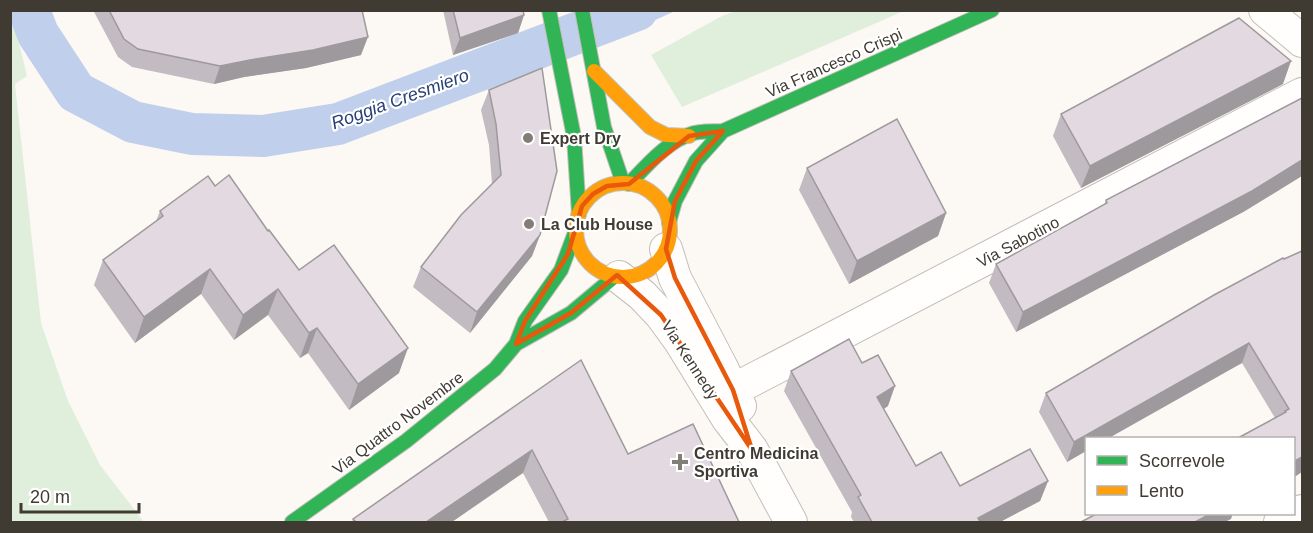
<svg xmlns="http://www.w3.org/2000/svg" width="1313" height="533" viewBox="0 0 1313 533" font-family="Arial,sans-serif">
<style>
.green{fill:#e0eedc}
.water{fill:#c0cfeb}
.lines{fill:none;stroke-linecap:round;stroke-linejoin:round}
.canal{stroke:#c0cfeb;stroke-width:42}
.street-casing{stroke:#c2beb8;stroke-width:34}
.fast-casing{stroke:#c2beb8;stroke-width:16}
.slow-casing{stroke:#c2beb8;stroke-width:16}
.street{stroke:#fffefd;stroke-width:32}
.fast{stroke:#30b455;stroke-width:14}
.slow{stroke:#ff9f0a;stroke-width:14}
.wall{fill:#c2bbc1}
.shaded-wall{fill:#9e999d}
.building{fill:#e2dae0;stroke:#9e999d;stroke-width:1.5}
.marked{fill:none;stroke:#e8590c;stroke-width:4.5;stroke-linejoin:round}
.poi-dot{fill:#827d76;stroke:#fff;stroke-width:2}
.labels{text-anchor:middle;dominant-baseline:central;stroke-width:4.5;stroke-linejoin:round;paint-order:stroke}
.street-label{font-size:16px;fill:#403b32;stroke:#fff}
.poi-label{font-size:16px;font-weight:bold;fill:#403b32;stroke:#fff;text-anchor:start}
.water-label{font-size:18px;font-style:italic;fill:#273f74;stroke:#fff}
</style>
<rect width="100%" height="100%" fill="#fcf8f4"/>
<path class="green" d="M736 11V10L904 11 682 107 651 55 722 16Z
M11 16 16 31 27 76 15 84 41 323 68 401 100 465 144 522H11Z"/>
<path class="water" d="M622 10H675V11L629 32Z"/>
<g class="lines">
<path class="canal" d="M29 10 38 34 76 92 133 122 192 134 263 136 338 124 637 10"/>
<g class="street-casing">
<path id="street" d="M1265 10 1302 41
M666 249 675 278 722 368 740 406
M619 277 642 295 661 315 680 341 728 419 752 450 791 522
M733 390 1302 94
M1280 522 1302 511"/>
</g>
<g class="fast-casing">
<path id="fast" d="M549 10 574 137 579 214
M582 10 604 127 623 183
M629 184C647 165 668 140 694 133 703 131 713 131 723 131L992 10
M669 222 675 201 696 161 723 131
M516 344 525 321 561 270 576 230
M292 522 406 441 495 369 516 344 571 313 614 277"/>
</g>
<g class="slow-casing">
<path id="slow" d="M594 71 650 127 666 135 689 136
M576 230a47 47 0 1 1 94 0a47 47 0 1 1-94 0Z"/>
</g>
<use href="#street" class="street"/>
<use href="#fast" class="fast"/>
<use href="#slow" class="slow"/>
</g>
<path class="wall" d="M93 10H362L361 55 306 68 244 77 214 84 132 67 118 57Z
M443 10H523L524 15 518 33 453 55Z
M1283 84 1081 188 1053 136 1061 114Z
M489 90 540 235 532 256 470 333 413 287 421 267 492 184 489 145 481 110Z
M807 168 946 213 938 236 849 284 799 190Z
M215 186 268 231 299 270 399 373 349 410 308 353 300 358 268 315 234 340 201 294 135 343 94 285 103 260 156 221 160 211Z
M1106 200 1245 211 1016 332 989 283 996 264 1104 205Z
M1302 251V473L1275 418 1242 363 1086 438V451L1067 462 1039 412 1046 393 1284 259Z
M581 360 628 454 739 522H549L523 473 352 522 353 519Z
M862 363 888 406 884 409 916 466 960 486 1048 481 1040 501 1000 522H854L851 517 852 512 784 391 791 371Z"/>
<path class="shaded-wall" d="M524 15 518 33 453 55 460 38Z
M368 37 361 55 306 68 244 77 214 84 220 66Z
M1291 61 1283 84 1081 188 1090 166Z
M1302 160V176L1245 211 1016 332 1023 312Z
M946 213 938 236 849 284 857 261Z
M540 235 532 256 470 333 477 312Z
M210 269 201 294 135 343 144 317Z
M278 289 268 315 234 340 243 315Z
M317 328 308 353 300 358 309 333Z
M1249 343 1242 363 1109 438H1086V451L1067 462 1074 442Z
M408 348 399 373 349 410 358 384Z
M895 386 888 406 870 417 877 397Z
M532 450 523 473 452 522H426Z
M1302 457V472L1293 478V462Z
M1048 481 1040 501 1000 522H976L978 518Z
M1212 513H1233L1231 519 1225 522H1195Z"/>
<path class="building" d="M109 10H362L368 37 313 50 250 60 220 66 138 49 124 39Z
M453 10H523L524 15 460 38Z
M1239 18 1291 61 1090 166 1061 114Z
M542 68 557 171 540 235 477 312 421 267 461 215 501 175 496 124 489 90Z
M1302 98V160L1252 191 1023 312 996 264 1107 203 1106 200Z
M897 119 946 213 857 261 807 168Z
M229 175 268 231 269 230 299 270 334 245 408 348 358 384 317 328 309 333 278 289 243 315 210 269 144 317 103 260 163 216 160 211 208 176 215 186Z
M1302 251V457L1293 462V438H1238L1286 412 1285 411 1289 409 1249 343 1074 442 1046 393 1214 295 1283 258 1284 259Z
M849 339 862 363 878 355 895 386 877 397 916 466 941 452 960 486 1030 449 1048 481 978 518 980 522H872L858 497 861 495 791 371Z
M581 360 628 454 693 424 739 522H562L568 519 532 450 426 522H352L355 521 353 519Z
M1098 513H1212L1195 522H1081Z"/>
<path class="marked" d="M723 131 696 161 675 201 666 249 675 278 733 390 752 450 661 315 617 275 571 313 516 344 525 321 568 254 582 206 593 194 607 186 629 184 689 136Z"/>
<g class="poi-dot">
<circle cx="528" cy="138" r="6"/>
<circle cx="529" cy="224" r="6"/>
<path d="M677 453h6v6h6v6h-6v6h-6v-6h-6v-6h6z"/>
</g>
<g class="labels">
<g class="street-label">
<text transform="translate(834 63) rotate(-24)">Via Francesco Crispi</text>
<text transform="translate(1018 242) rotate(-28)">Via Sabotino</text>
<text transform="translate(690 360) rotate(57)">Via Kennedy</text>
<text transform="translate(398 423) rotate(-37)">Via Quattro Novembre</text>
</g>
<g class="poi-label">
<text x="540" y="138">Expert Dry</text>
<text x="541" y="224">La Club House</text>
<text x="694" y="453">Centro Medicina<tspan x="694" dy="18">Sportiva</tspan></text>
</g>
<g class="water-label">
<text transform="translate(400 99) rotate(-20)">Roggia Cresmiero</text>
</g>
</g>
<rect width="1313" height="533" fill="none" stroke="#403b32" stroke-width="24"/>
<rect x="1085" y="437" width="210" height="78" fill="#ffffff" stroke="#b3b1ad" stroke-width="1.5"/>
<rect x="1097" y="456" width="30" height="9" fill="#30b455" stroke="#b3b1ad" stroke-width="1.5"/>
<text x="1139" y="467" font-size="18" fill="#403b32">Scorrevole</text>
<rect x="1097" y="486" width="30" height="9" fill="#ff9f0a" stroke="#b3b1ad" stroke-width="1.5"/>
<text x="1139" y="497" font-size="18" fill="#403b32">Lento</text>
<path d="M21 503v9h118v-9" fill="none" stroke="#403b32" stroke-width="3"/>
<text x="30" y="503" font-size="18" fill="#403b32" stroke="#ffffff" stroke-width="4.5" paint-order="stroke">20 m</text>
</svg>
